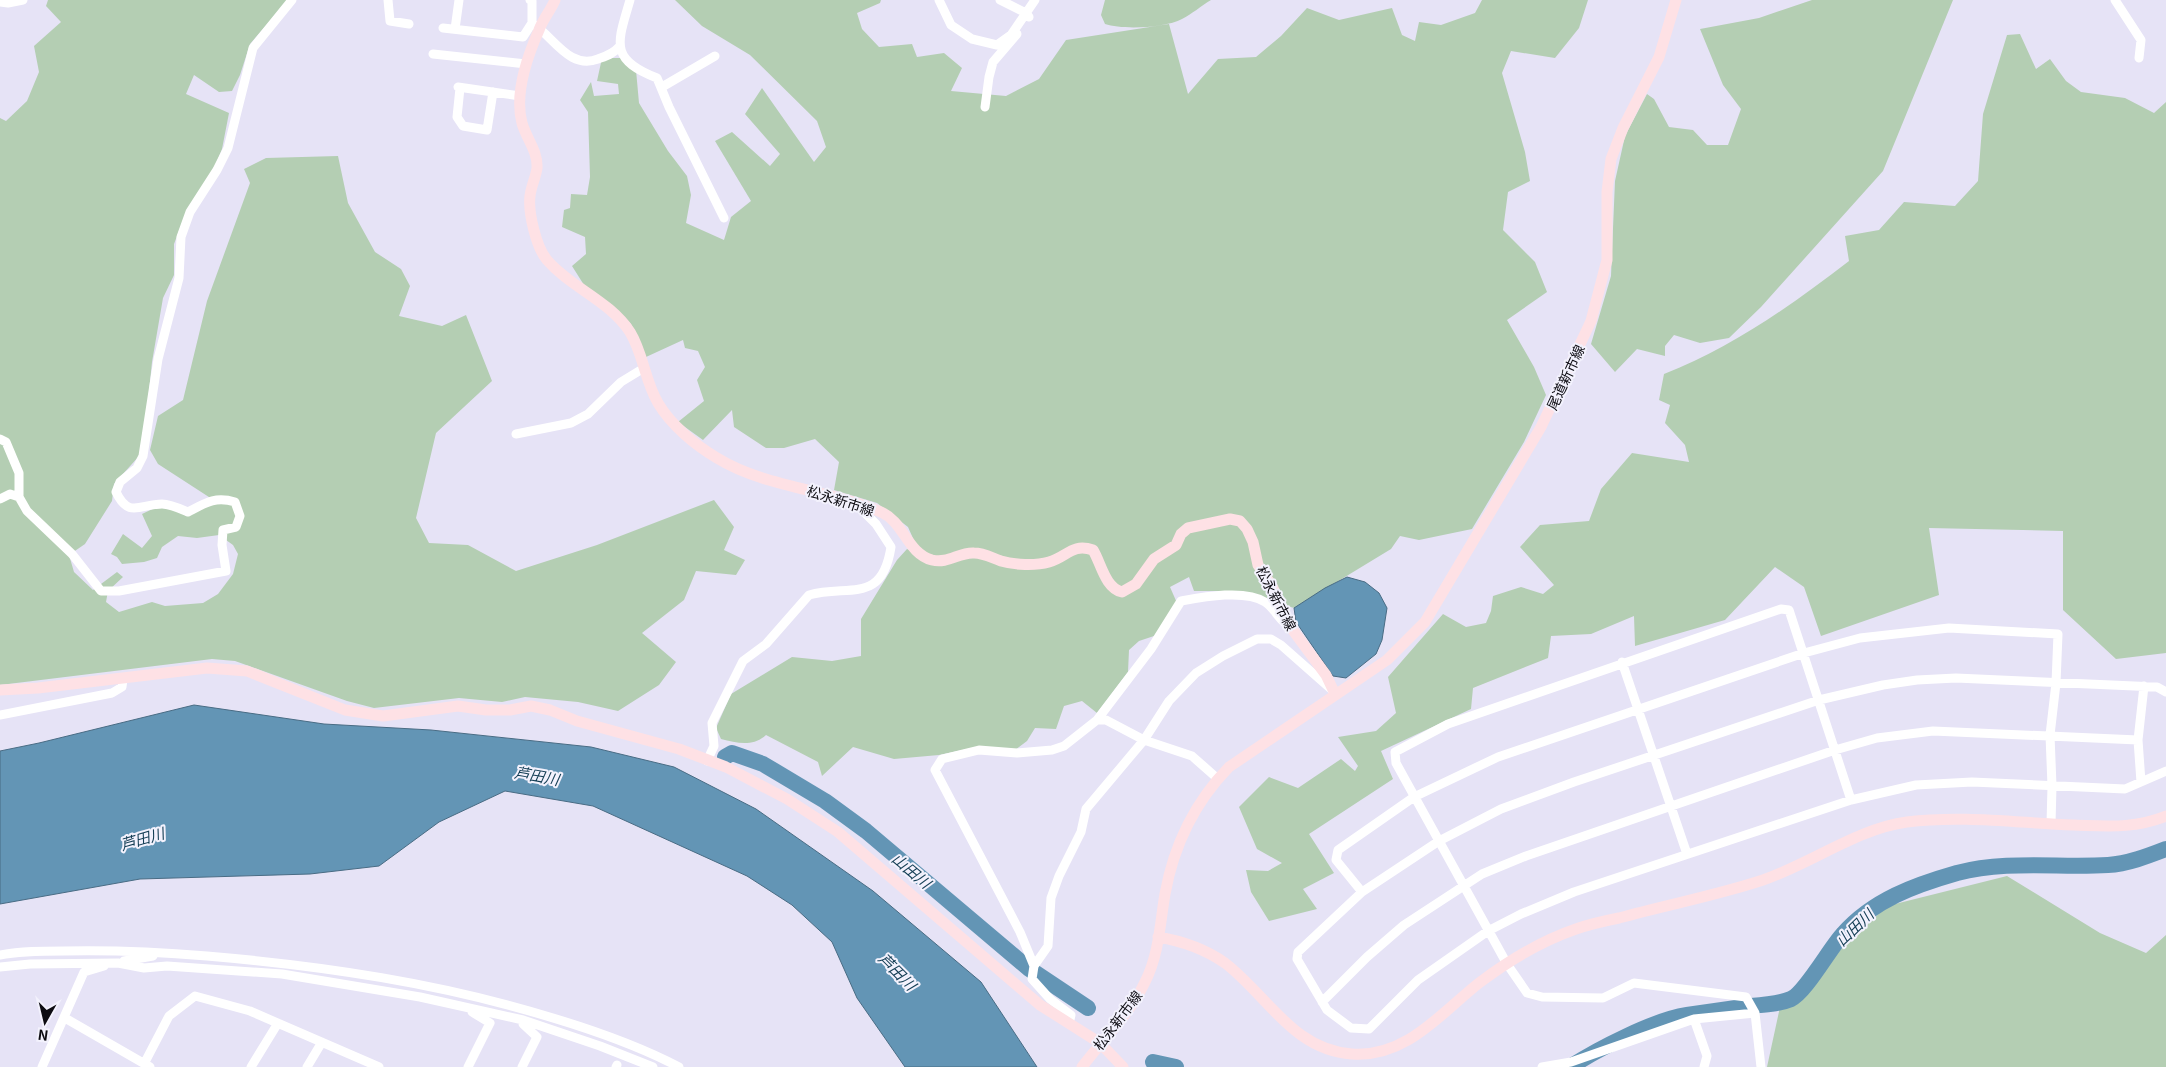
<svg xmlns="http://www.w3.org/2000/svg" width="2166" height="1067" viewBox="0 0 2166 1067" font-family="Georgia,'Noto Sans JP',serif">
<style>
.green{fill:#b4ceb3}
.water{fill:#6395b5;stroke:#496c84}
.lines{fill:none;stroke-linecap:round;stroke-linejoin:round}
.river{stroke:#6395b5;stroke-width:16}
.street{stroke:#fff;stroke-width:9}
.secondary{stroke:#fee1e5;stroke-width:11}
.labels{text-anchor:middle;dominant-baseline:central;stroke-width:4;stroke-linejoin:round;paint-order:stroke}
.street-label{font-size:14px;fill:#0d0c12;stroke:#f3f2fd}
.water-label{font-size:15px;font-style:italic;fill:#133d54;stroke:#f3f2fd}
</style>
<rect width="100%" height="100%" fill="#e6e3f6"/>
<path class="green" d="M48 0H288L250 44 240 75 232 91 219 92 194 75 186 94 229 113 222 149 209 181 185 215 174 244V275L163 298 152 362 144 440 140 455 114 484 112 501 85 544 69 555 74 572 93 590 117 572 123 577 108 591 106 602 119 612 152 602 165 606 203 603 218 594 233 574 238 554 233 545 219 535 197 538 178 536 162 547 157 558 144 562 122 564 117 557 111 554 123 534 142 548 152 536 142 514 161 505 189 514 212 499 158 464 150 450 158 416 183 400 207 301 250 183 244 169 266 158 338 156 348 203 375 252 401 269 410 286 399 316 442 326 466 315 492 381 436 433 416 518 429 543 468 545 516 571 597 545 714 500 734 527 724 550 745 560 736 575 696 571 684 600 642 633 676 662 659 685 618 711 578 702 525 697 502 702 459 698 374 708 347 701 235 661 212 659 0 685V118L6 121 27 101 39 72 34 46 61 22 46 6Z
M675 0H881L880 3 857 13 862 29 879 47 912 44 917 57 944 53 962 68 951 91 1006 96 1039 79 1066 40 1169 24 1188 94 1218 59 1256 57 1281 36 1307 8 1339 20 1392 8 1402 35 1415 41 1419 22 1441 25 1475 13 1482 0H1588L1579 28 1555 58 1511 51 1502 73 1525 152 1530 181 1508 192 1503 230 1535 262 1547 292 1507 320 1534 367 1546 395 1524 442 1472 529 1419 540 1400 536 1391 549 1294 608 1239 591H1194L1189 577 1170 587 1177 603 1157 635 1139 641 1129 650 1128 672 1097 713 1082 701 1064 706 1056 729 1035 728 1027 741 1015 750 972 748 939 755 894 759 853 747 822 776 818 762 766 735C753 747 737 743 721 739L716 728 731 694 792 657 832 661 861 656V619L897 560 907 549 920 554 908 527 877 503 834 490 839 462 815 439 784 448H766L734 427 732 410 703 440 678 422 704 401 697 380 705 367 698 351 685 348 683 340 646 357 631 324 615 308 584 285 572 266 586 254 585 237 562 227 564 210 570 208 571 194 587 195 590 177 588 112 580 100 591 82 594 96 619 94 618 84 597 81 602 58H621L636 70 639 103 668 151 687 176 691 195 686 223 724 240 731 217 751 201 715 141 732 132 770 166 780 154 745 114 762 88 814 162 826 147 817 121 750 55 702 26Z
M1105 0H1211C1201 6 1192 14 1182 19 1165 28 1123 30 1105 24L1101 15Z
M1812 0H1953L1883 171 1761 307 1729 338 1700 343 1674 335 1665 346V356L1637 349 1615 372 1591 344 1611 276 1615 181 1625 136 1647 94 1654 99 1669 127 1693 130 1707 145H1728L1741 109 1723 85 1700 29 1759 18Z
M2020 34 2036 69 2050 59 2066 81 2081 92 2125 98 2154 113 2166 102V653L2116 659 2063 610V531L1929 528 1939 595 1821 636 1804 587 1775 567 1725 620 1635 646 1634 616 1591 634 1551 636 1548 658 1473 688 1471 709 1381 751 1393 779 1309 834 1334 873 1303 889 1317 909 1269 921 1251 892 1246 870 1268 871 1282 863 1257 849 1239 807 1269 777 1298 788 1341 759 1355 771 1358 766 1338 737 1376 731 1396 713 1388 677 1443 614 1466 627 1486 623 1491 611 1493 596 1521 587 1543 594 1554 585 1520 547 1540 525 1589 521 1601 489 1632 453 1689 462 1685 445 1665 423 1670 405 1659 400 1664 374C1731 348 1792 305 1849 261L1845 236 1879 230 1904 202 1955 206 1978 181 1983 114 2007 35Z
M2007 876 2100 933 2146 953 2166 935V1067H1767L1780 1007 1887 906Z"/>
<path class="water" d="M1347 577 1365 582 1379 593 1387 608 1382 640 1376 654 1346 678 1333 676 1296 622 1294 608 1325 588Z
M194 705 324 724 431 730 591 747 674 767 756 809 873 891 981 982 1037 1067H905L857 998 832 942 792 905 747 876 593 806 505 791 439 822 379 866 310 874 140 879 0 904V751L39 743Z"/>
<g class="lines">
<path class="river" d="M725 757 732 753 763 764 825 801 866 831 1028 968 1088 1008
M1153 1062 1176 1067
M1570 1067C1598 1049 1654 1020 1687 1015 1708 1012 1729 1009 1750 1006 1764 1005 1779 1004 1791 999 1805 993 1830 948 1843 934 1873 900 1915 885 1957 873 2007 860 2058 868 2108 865 2127 864 2148 856 2166 849"/>
<path class="street" d="M388 0 390 21 409 24
M530 0 532 1V23
M630 0C618 42 608 59 657 78L669 107 724 218
M939 0 951 25 972 39 997 45 1011 35 1035 0
M1000 0 1026 13 1029 17
M2115 0 2141 40 2139 58
M0 2 8 3 23 0
M443 28 523 37 532 23C554 37 569 70 598 59 606 56 613 54 619 47
M455 29 459 0
M433 54 526 64
M458 87 520 96
M662 87 715 56
M460 88 457 117 463 126 487 130 493 92
M985 107 989 77 993 62 1017 34
M516 434 571 423 588 414 621 382 644 368
M0 439 6 442 19 473V497L27 511 72 554 101 591H119L226 571 222 545 223 530 236 527 240 516 235 502C215 496 205 503 188 512 181 509 170 504 162 504 140 504 129 519 116 492L120 482 137 468 143 456 158 359 179 278 181 237 190 212 217 170 228 148 253 48 292 0
M0 499 10 494 19 497
M1622 662 1687 854
M2166 692 2157 687 1956 678 1917 680 1883 685 1819 700 1574 782 1501 809 1439 841 1362 892 1298 952 1297 959 1327 1010 1351 1028 1369 1029 1418 980 1488 931 1521 914 1574 892 1851 800 1916 785 1972 782 2125 789 2166 771
M0 715 112 693 122 687 123 679
M1097 720 1151 649 1181 601C1203 597 1245 589 1265 602 1276 609 1279 622 1292 628
M707 761 714 746 712 723 743 661 766 644 809 595C849 584 882 605 891 547L876 524 856 504
M2141 782 2138 740 2144 686
M1362 892 1336 860 1338 850 1414 797 1498 757 1804 653 1860 638 1949 628 2058 634 2056 683 2050 735 2052 786 2051 824
M0 955C21 951 42 951 64 951 112 950 159 952 207 956 324 966 440 983 553 1018 596 1031 639 1046 679 1067
M124 961 153 956
M1034 966 1020 932 935 770 942 759 979 750 1017 753 1052 750 1064 746 1097 720H1106L1144 740 1192 756 1218 779
M0 967 30 964 118 963 144 968 167 966 282 974 420 997 523 1020 600 1046 653 1067
M1322 1002 1367 957 1404 925 1482 874 1526 856 1835 750 1877 738 1933 731 2138 740
M65 1018 150 1067
M1694 1019 1707 1056 1704 1067
M1069 1024 1071 1015 1050 999 1032 979 1034 966 1048 946 1051 898 1059 876 1081 832 1086 809 1144 740 1169 701 1196 673 1223 656 1257 639H1271L1281 645 1332 690
M144 1064 169 1016 195 996 250 1011 379 1067
M42 1067 84 972 104 966
M251 1067 278 1023
M307 1067 322 1042
M468 1067 490 1023 472 1012
M522 1067 537 1037 523 1024V1020
M616 1067 617 1065
M1542 1067 1571 1062 1694 1019 1755 1013
M1761 1067 1755 1013 1746 997 1634 983 1603 998 1542 997 1527 993 1507 964 1396 763 1395 752 1448 724 1781 609 1789 610 1851 800"/>
<path class="secondary" d="M555 0C551 10 543 19 539 30 527 57 514 93 522 123 526 138 538 151 537 168 536 177 531 186 530 196 528 212 536 247 547 260 571 288 609 300 630 332 643 353 645 381 658 403 671 425 695 445 717 458 766 488 828 489 881 512 904 522 907 553 932 560 948 564 959 552 974 553 984 553 992 558 1001 561 1015 565 1035 566 1049 562 1067 557 1072 543 1093 550 1101 563 1105 588 1122 592L1136 584 1154 559 1176 545 1181 534 1188 528 1230 519 1240 521 1247 529 1253 542 1258 565 1272 586 1292 629 1326 675 1335 694
M0 690 38 688 207 668 247 671 345 710 383 716 458 706 486 710H510L531 706 550 710 577 721 679 749 726 767 787 799 838 832 1040 1005 1100 1043 1123 1067
M1158 937C1182 941 1205 949 1225 963 1268 996 1293 1050 1352 1054 1406 1058 1441 1013 1479 983 1508 961 1541 941 1576 929 1590 924 1604 921 1619 918 1666 905 1718 895 1763 880 1810 864 1859 828 1907 822 1962 815 2018 823 2073 825 2108 826 2133 829 2166 816
M1082 1067C1103 1039 1130 1014 1145 982 1159 955 1160 923 1165 894 1174 844 1194 803 1229 767L1387 660 1425 622 1541 427 1591 321 1607 260V192L1611 159 1623 128 1659 57 1676 0"/>
</g>
<g class="labels">
<g class="street-label">
<text transform="translate(1565 377) rotate(-65)">尾道新市線</text>
<text transform="translate(841 500) rotate(18)">松永新市線</text>
<text transform="translate(1277 598) rotate(63)">松永新市線</text>
<text transform="translate(1117 1020) rotate(-53)">松永新市線</text>
</g>
<g class="water-label">
<text transform="translate(537 775) rotate(10)">芦田川</text>
<text transform="translate(142 838) rotate(-16)">芦田川</text>
<text transform="translate(912 870) rotate(40)">山田川</text>
<text transform="translate(1854 927) rotate(-44)">山田川</text>
<text transform="translate(898 971) rotate(45)">芦田川</text>
</g>
</g>
<g transform="translate(45 1022) rotate(188)" stroke="#f3f2fd" stroke-width="4" paint-order="stroke">
<path d="M0-4L9 19L0 12L-9 19Z" fill="#0d0c12"/>
<text y="-8" font-size="14" font-weight="bold" text-anchor="middle" fill="#0d0c12">N</text>
</g>
</svg>
